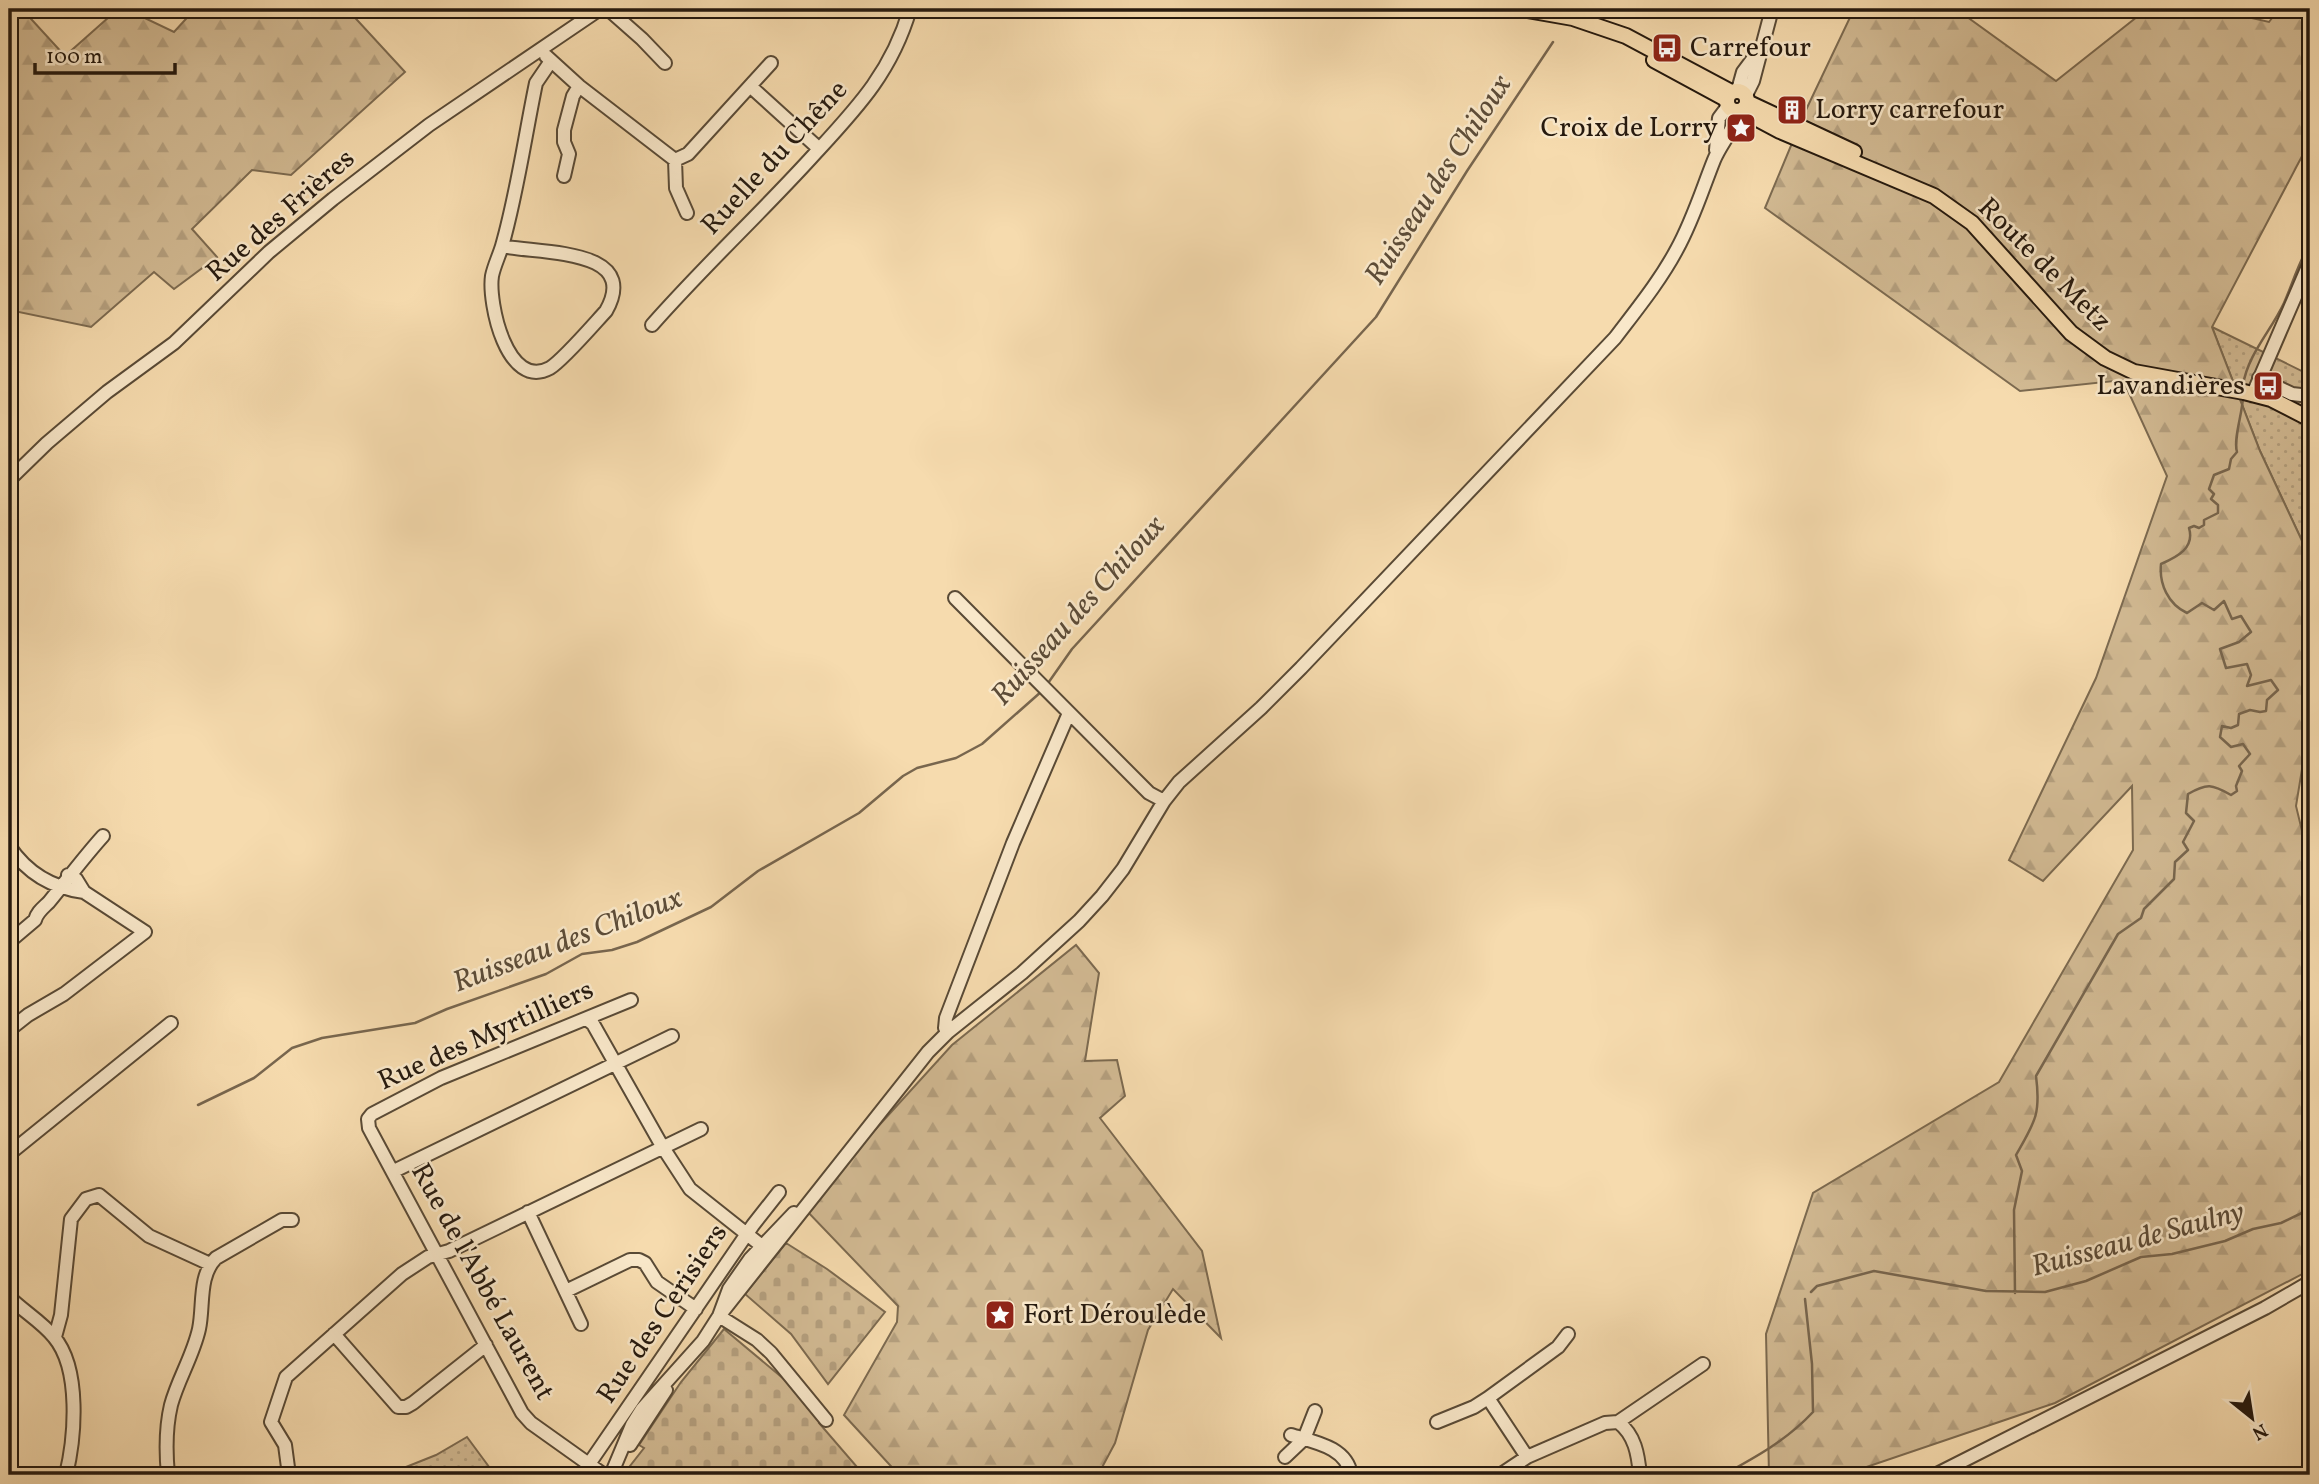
<svg xmlns="http://www.w3.org/2000/svg" width="2319" height="1484" viewBox="0 0 2319 1484" font-family="Vollkorn,serif">
<style>
.grass{fill:url(#grass-dots);stroke:#7c6a50;stroke-width:2}
.forest{fill:url(#forest-firs);stroke:#7c6a50;stroke-width:2}
.cemetery{fill:url(#cemetery-stones);stroke:#7c6a50;stroke-width:2}
.lines{fill:none;stroke-linecap:round;stroke-linejoin:round}
.stream{stroke:#78664e;stroke-width:2.5}
.minor-casing{stroke:#594a36;stroke-width:16}
.major-casing{stroke:#25190e;stroke-width:18}
.minor{stroke:#f9e8ca;stroke-width:12}
.major{stroke:#f6dbae;stroke-width:14}
.labels{text-anchor:middle;dominant-baseline:central;stroke-width:5;stroke-linejoin:round;paint-order:stroke}
.poi-label{font-size:28px;fill:#25190e;stroke:#f9e8ca;text-anchor:start}
.street-label{font-size:28px;fill:#25190e;stroke:#f9e8ca}
.water-label{font-size:30px;font-style:italic;fill:#5c4c38;stroke:#f9e8ca}
</style>
<defs>
<pattern id="grass-dots" width="8" height="8" patternUnits="userSpaceOnUse" patternTransform="scale(1.75)"><rect width="8" height="8" fill="#d2ba93"/><path d="M2 2h.1M6 6h.1" fill="none" stroke="#b49f7e" stroke-width="1.8" stroke-linecap="round"/></pattern>
<pattern id="forest-firs" width="22" height="20" patternUnits="userSpaceOnUse" patternTransform="scale(1.75)"><rect width="22" height="20" fill="#d2ba93"/><path d="M5 1l3.5 6h-7zM16 11l3.5 6h-7z" fill="#b49f7e"/></pattern>
<pattern id="cemetery-stones" width="16" height="16" patternUnits="userSpaceOnUse" patternTransform="scale(1.75)"><rect width="16" height="16" fill="#d2ba93"/><path d="M2 7V4a2 2 0 0 1 4 0v3zM10 15v-3a2 2 0 0 1 4 0v3z" fill="#b49f7e"/></pattern>
</defs>
<rect width="100%" height="100%" fill="#f6dbae"/>
<filter id="stains"><feTurbulence type="fractalNoise" baseFrequency=".00286" numOctaves="4"/><feColorMatrix values="0 0 0 0 .2 0 0 0 0 .09 0 0 0 0 .02 0 0 0 .5 -.17"/></filter>
<radialGradient id="worn" r=".72"><stop offset=".6" stop-color="#630" stop-opacity="0"/><stop offset="1" stop-color="#630" stop-opacity=".3"/></radialGradient>
<path class="grass" d="M2212 327 2310 375V558L2260 451Z
M467 1437 495 1475H386L436 1455Z"/>
<path class="forest" d="M9 9H22L65 56 118 9H126L174 32 195 9H347L405 72 291 175 252 170 192 229 217 257 174 289 154 272 91 327 9 310Z
M1854 9H1956L2056 81 2147 9H2212L2269 22 2279 9H2310V141L2212 327 2260 451 2310 558V720L2296 806 2310 864V1270L2055 1403 1843 1475H1769L1766 1334 1813 1193 1999 1082 2133 850 2132 786 2043 881 2009 860 2096 678 2167 476 2123 380 2020 391 1765 208 1805 112Z
M1076 945 1099 973 1085 1061 1117 1060 1125 1096 1100 1118 1202 1251 1221 1338 1173 1289 1148 1330 1115 1443 1098 1475H899L844 1415 897 1322 898 1306 804 1208 952 1045Z"/>
<path class="cemetery" d="M786 1243 827 1269 885 1312 828 1384 791 1334 745 1294Z
M724 1329 797 1390 822 1419 819 1423 857 1467 850 1475H623L644 1448 639 1445 681 1382Z"/>
<g class="lines">
<path class="stream" d="M2243 385C2248 354 2271 331 2284 303 2293 283 2298 263 2310 244
M1046 686 1072 649 1376 317 1467 171 1553 42
M198 1105 254 1078 292 1048 322 1038 415 1023 447 1009 546 974 582 954 612 950 637 942 711 907 758 871 859 813 903 776 917 768 956 758 982 744 1042 691
M1811 1292 1817 1286 1874 1271 1986 1291 2045 1292 2086 1281 2141 1257 2172 1254 2225 1241 2253 1229 2281 1223 2310 1209
M2015 1293 2014 1210 2022 1171 2016 1155C2035 1122 2041 1114 2036 1076L2118 934 2141 918 2144 909 2174 879 2175 862 2188 850 2183 842 2194 821 2186 813 2188 794C2207 783 2212 784 2231 795L2237 791 2236 786 2242 771 2239 766 2250 754 2243 744 2231 747 2220 737 2222 726 2231 728 2238 725 2239 714 2250 710 2260 712 2266 711 2267 700 2278 690 2271 680 2247 686 2251 675 2247 664 2226 668 2220 649 2239 642 2251 632 2241 616 2232 619 2224 601 2214 610 2202 603 2187 613C2168 604 2159 584 2161 564 2177 557 2195 548 2189 528L2194 526 2199 528 2204 525V520L2218 513V505L2211 499 2214 494 2209 489 2214 475 2229 469 2231 459 2237 452C2233 439 2243 412 2243 396
M1723 1475C1756 1457 1787 1440 1813 1412L1812 1364 1805 1299"/>
<g class="minor-casing">
<path id="minor" d="M608 9 642 39 665 63
M546 56 579 86 675 160 688 154 771 63
M750 86 815 145
M1738 90 1743 72 1758 52
M1746 95 1753 81 1772 9
M1716 150 1719 118 1728 106
M675 160 676 188 687 213
M564 176 569 154 564 142V130L573 96 579 86
M502 246C537 254 642 247 606 311 594 324 563 360 550 368 507 391 488 303 492 276 494 266 499 256 502 246 517 194 525 136 536 83L551 61
M652 325C702 268 759 215 811 158 855 110 891 74 910 9
M2259 378 2292 394 2310 396
M2253 394 2310 262
M9 480 47 443 107 392 174 343 269 252 333 199 429 125 600 9
M955 598 1149 793 1164 801
M9 846C27 873 52 888 84 892
M9 942 35 920C37 912 43 908 49 902 67 880 84 857 103 836
M588 1020 593 1024 662 1146 690 1189 767 1250
M9 1030 28 1015 64 994 145 932 84 892 76 879 68 875
M948 1032 945 1028 946 1018 1013 843 1069 713
M9 1154 171 1023
M394 1171 672 1036
M528 1212 581 1324
M566 1291 630 1260H639L645 1263 657 1282 696 1309
M9 1297C23 1311 42 1322 54 1337 81 1369 75 1438 66 1475
M719 1316 928 1052 948 1032 1022 973 1079 921 1102 896 1123 869 1164 801 1179 782 1261 708 1301 668 1615 338C1637 309 1660 281 1677 249 1693 220 1702 190 1714 160 1721 143 1735 129 1738 111
M719 1316 757 1340 771 1353 826 1420
M334 1334 398 1407H406L413 1403 486 1345
M55 1337 61 1315 71 1219 86 1199 99 1195 149 1236 210 1264
M1437 1422 1474 1407 1488 1398
M1618 1422 1703 1364
M1291 1435C1314 1442 1347 1447 1351 1475
M630 1445 666 1390
M1285 1457 1304 1439 1315 1411
M1527 1457 1488 1398 1558 1347 1568 1334
M589 1464 753 1225 779 1192
M168 1475C166 1454 166 1426 171 1405 178 1379 193 1356 199 1329 204 1306 198 1276 216 1258L282 1220H292
M289 1475 285 1445 271 1422 286 1377 402 1274 428 1257 449 1251 701 1129
M604 1475 531 1423 522 1413 369 1128 368 1119 372 1114 441 1078 631 1000
M611 1475 632 1425 642 1409 703 1341 719 1316 729 1289 750 1259 794 1213
M1500 1475 1527 1457 1605 1423 1618 1422C1635 1435 1638 1454 1640 1475
M1935 1475 2265 1308 2310 1282"/>
</g>
<g class="major-casing">
<path id="major" d="M1522 9 1573 18 1626 36 1731 92
M1654 60 1726 99
M1727 101a10 10 0 1 1 20 0a10 10 0 1 1-20 0Z
M1747 102 1854 152
M1744 108 1750 115 1780 131 1934 196 1972 223 2071 333 2105 358 2134 372 2244 392 2271 399 2310 419"/>
</g>
<use href="#minor" class="minor"/>
<use href="#major" class="major"/>
</g>
<defs>
<g id="bus-square" transform="scale(1.575)"><rect x="-9" y="-9" width="18" height="18" rx="4" fill="#8f2418" stroke="#f9e8ca"/><path d="M-5-6H5V4H4V6H2V4H-2V6H-4V4H-5ZM-3.5-4V0h7V-4ZM-3.5 1.2v1.5H-2V1.2ZM2 1.2v1.5H3.5V1.2Z" fill="#fff"/></g>
<g id="building-square" transform="scale(1.575)"><rect x="-9" y="-9" width="18" height="18" rx="4" fill="#8f2418" stroke="#f9e8ca"/><path d="M-4-6H4V6H1V3H-1V6H-4ZM-2.5-4.3h1.7v1.8h-1.7ZM.8-4.3h1.7v1.8H.8ZM-2.5-1h1.7V.8h-1.7ZM.8-1h1.7V.8H.8Z" fill="#fff"/></g>
<g id="sight-square" transform="scale(1.575)"><rect x="-9" y="-9" width="18" height="18" rx="4" fill="#8f2418" stroke="#f9e8ca"/><path d="M0-6L1.8-2.2L6-1.7L2.9 1.2L3.7 5.4L0 3.3L-3.7 5.4L-2.9 1.2L-6-1.7L-1.8-2.2Z" fill="#fff"/></g>
</defs>
<g fill-rule="evenodd">
<use href="#bus-square" x="1667" y="48"/>
<use href="#building-square" x="1792" y="110"/>
<use href="#sight-square" x="1741" y="128"/>
<use href="#bus-square" x="2268" y="386"/>
<use href="#sight-square" x="1000" y="1315"/>
</g>
<g class="labels">
<g class="poi-label">
<text x="1690" y="48">Carrefour</text>
<text x="1815" y="110">Lorry carrefour</text>
<text x="1718" y="128" text-anchor="end">Croix de Lorry</text>
<text x="2245" y="386" text-anchor="end">Lavandières</text>
<text x="1023" y="1315">Fort Déroulède</text>
</g>
<g class="street-label">
<text transform="translate(775 158) rotate(-47)">Ruelle du Chêne</text>
<text transform="translate(281 216) rotate(-41)">Rue des Frières</text>
<text transform="translate(2044 265) rotate(45)">Route de Metz</text>
<text transform="translate(486 1036) rotate(-24)">Rue des Myrtilliers</text>
<text transform="translate(482 1282) rotate(61)">Rue de l'Abbé Laurent</text>
<text transform="translate(663 1314) rotate(-56)">Rue des Cerisiers</text>
</g>
<g class="water-label">
<text transform="translate(1439 180) rotate(-57)">Ruisseau des Chiloux</text>
<text transform="translate(1079 611) rotate(-48)">Ruisseau des Chiloux</text>
<text transform="translate(568 941) rotate(-21)">Ruisseau des Chiloux</text>
<text transform="translate(2138 1240) rotate(-15)">Ruisseau de Saulny</text>
</g>
</g>
<rect width="2319" height="1484" fill="none" stroke="#f6dbae" stroke-width="35"/>
<rect x="10" y="10" width="2298" height="1463" fill="none" stroke="#25190e" stroke-width="3.5"/>
<rect x="18" y="18" width="2284" height="1449" fill="none" stroke="#25190e" stroke-width="2"/>
<g transform="translate(2252 1418) rotate(150)" stroke="#f9e8ca" stroke-width="5" paint-order="stroke">
<path d="M0-5L12 26L0 18L-12 26Z" fill="#25190e"/>
<text y="-10" font-size="19" font-weight="bold" text-anchor="middle" fill="#25190e">N</text>
</g>
<path d="M35 63v10h140v-10" fill="none" stroke="#25190e" stroke-width="3.5"/>
<text x="46" y="63" font-size="21" fill="#25190e" stroke="#f9e8ca" stroke-width="5" paint-order="stroke">100 m</text>
<rect width="100%" height="100%" filter="url(#stains)"/>
<rect width="100%" height="100%" fill="url(#worn)"/>
</svg>
